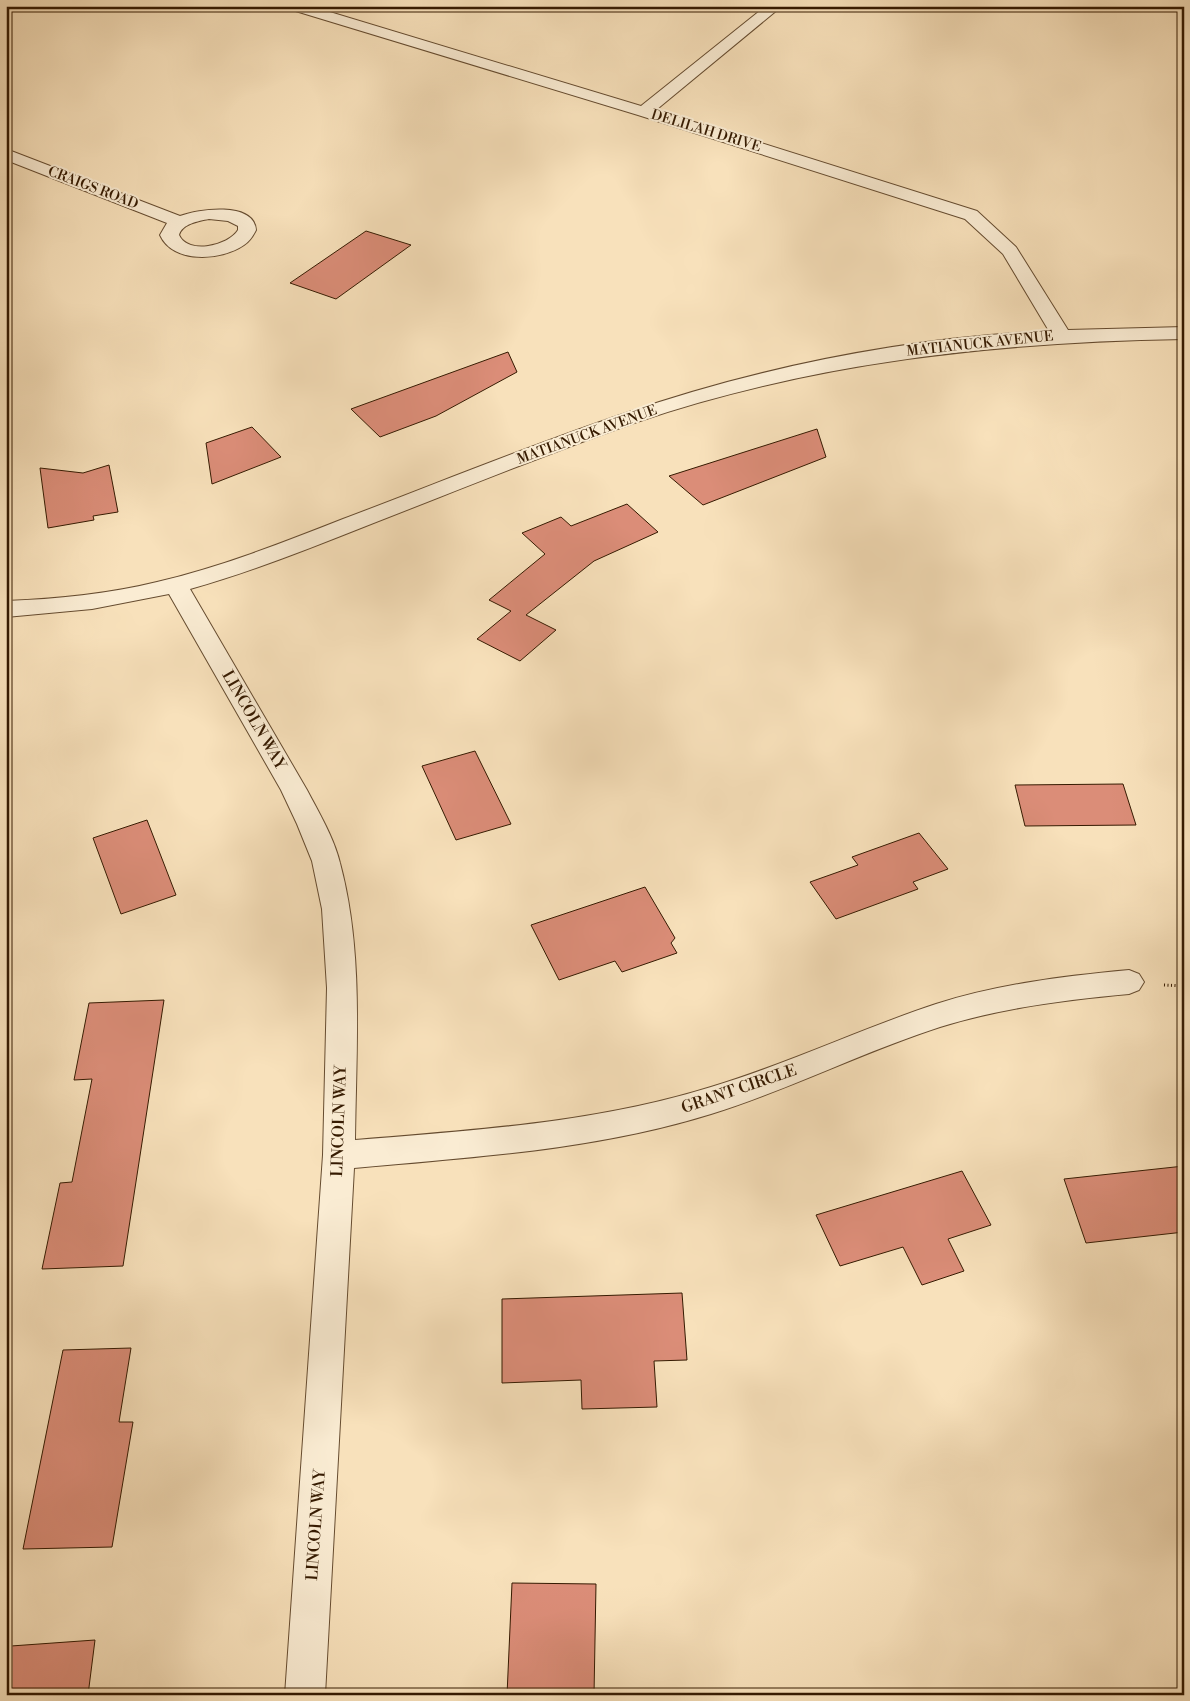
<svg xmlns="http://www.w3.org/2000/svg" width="1190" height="1701" viewBox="0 0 1190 1701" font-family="'Libre Bodoni',serif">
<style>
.building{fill:#db8d78;stroke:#351a01}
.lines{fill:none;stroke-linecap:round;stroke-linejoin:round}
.minor-casing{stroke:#664c30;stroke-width:2}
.path{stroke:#351a01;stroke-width:3;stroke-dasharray:1 2.5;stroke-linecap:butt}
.minor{fill:#faecd3;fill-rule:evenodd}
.labels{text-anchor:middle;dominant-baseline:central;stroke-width:4;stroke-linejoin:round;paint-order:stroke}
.far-street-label{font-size:14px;fill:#351a01;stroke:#faecd3}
.street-label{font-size:16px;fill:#351a01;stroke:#faecd3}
</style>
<rect width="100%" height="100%" fill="#f8e1bb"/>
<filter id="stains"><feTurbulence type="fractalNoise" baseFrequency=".004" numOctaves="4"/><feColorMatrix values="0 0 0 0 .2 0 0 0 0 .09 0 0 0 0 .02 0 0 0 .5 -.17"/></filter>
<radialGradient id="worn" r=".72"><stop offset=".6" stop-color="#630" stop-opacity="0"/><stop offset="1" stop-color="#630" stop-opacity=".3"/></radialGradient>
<path class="building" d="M366 231 411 245 336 299 290 283Z
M508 352 517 372 436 416 380 437 351 409Z
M252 427 281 457 212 484 206 443Z
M817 429 826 457 703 505 669 476Z
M109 465 118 512 93 516 94 520 48 528 40 468 83 473Z
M627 504 658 532 594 561 526 615 556 630 520 661 477 639 511 611 489 600 545 554 522 533 561 517 571 526Z
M475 751 511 824 456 840 422 766Z
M1123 784 1136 825 1025 826 1015 785Z
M147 820 176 895 121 914 93 838Z
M919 833 948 869 913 882 918 889 836 919 810 882 858 865 852 857Z
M645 887 675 938 671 943 677 953 622 972 615 961 559 980 531 925Z
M164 1000 123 1266 42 1269 60 1183 72 1182 92 1079 74 1080 89 1003Z
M1184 1166V1232L1086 1243 1064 1179Z
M962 1171 991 1225 948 1239 964 1271 922 1285 903 1247 840 1266 816 1215Z
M682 1293 687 1360 654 1361 657 1407 582 1409 581 1380 502 1383V1299Z
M131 1348 119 1422H133L112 1547 23 1549 63 1350Z
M512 1583 596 1584 594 1695H507Z
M95 1640 88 1695H6V1678L11 1646Z"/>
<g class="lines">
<g class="minor-casing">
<path id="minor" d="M287 6H310L641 106 766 6H782L656 110 977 211 1016 247 1068 330 1184 327V339C998 342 814 362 637 422 546 454 456 491 366 526 308 549 250 572 190 589L307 790C319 813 334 838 340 863 364 952 356 1048 355 1140 475 1130 596 1123 711 1087 788 1064 860 1029 936 1004 999 984 1064 976 1129 970L1139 974 1144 982 1139 990 1129 994C1065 1000 1001 1008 940 1027 862 1052 789 1090 711 1114 596 1150 474 1157 354 1168L325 1695H285L323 1155 327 988 322 909 312 861 297 824 281 790 169 594 92 609 6 617V601C57 599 108 594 157 582 221 567 282 543 343 519 436 484 528 446 623 414 760 367 905 338 1049 331L1003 254 965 219 638 115 289 9Z
M6 149 180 216C198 209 254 201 256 230 253 236 250 241 244 245 221 261 173 264 160 235L167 223 6 160ZM209 219 228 221 238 226V230C228 246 188 255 179 235 182 224 198 221 209 219Z"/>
</g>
<path class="path" d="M1164 985 1184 986"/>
<use href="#minor" class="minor"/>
</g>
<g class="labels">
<g class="far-street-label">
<text transform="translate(706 131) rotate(17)">DELILAH DRIVE</text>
<text transform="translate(93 188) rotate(21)">CRAIGS ROAD</text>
<text transform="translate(980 344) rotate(-6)">MATIANUCK AVENUE</text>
<text transform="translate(587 435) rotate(-20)">MATIANUCK AVENUE</text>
</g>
<g class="street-label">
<text transform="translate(254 720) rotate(60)">LINCOLN WAY</text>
<text transform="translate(739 1089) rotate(-19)">GRANT CIRCLE</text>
<text transform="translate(339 1121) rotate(-88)">LINCOLN WAY</text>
<text transform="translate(316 1525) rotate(-86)">LINCOLN WAY</text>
</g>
</g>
<rect width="1190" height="1701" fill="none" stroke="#f8e1bb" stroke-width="25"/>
<rect x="8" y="8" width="1175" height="1686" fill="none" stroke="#351a01" stroke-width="2.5"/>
<rect x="12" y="12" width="1165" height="1676" fill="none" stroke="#351a01"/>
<rect width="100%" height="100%" filter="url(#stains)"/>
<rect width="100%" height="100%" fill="url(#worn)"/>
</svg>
